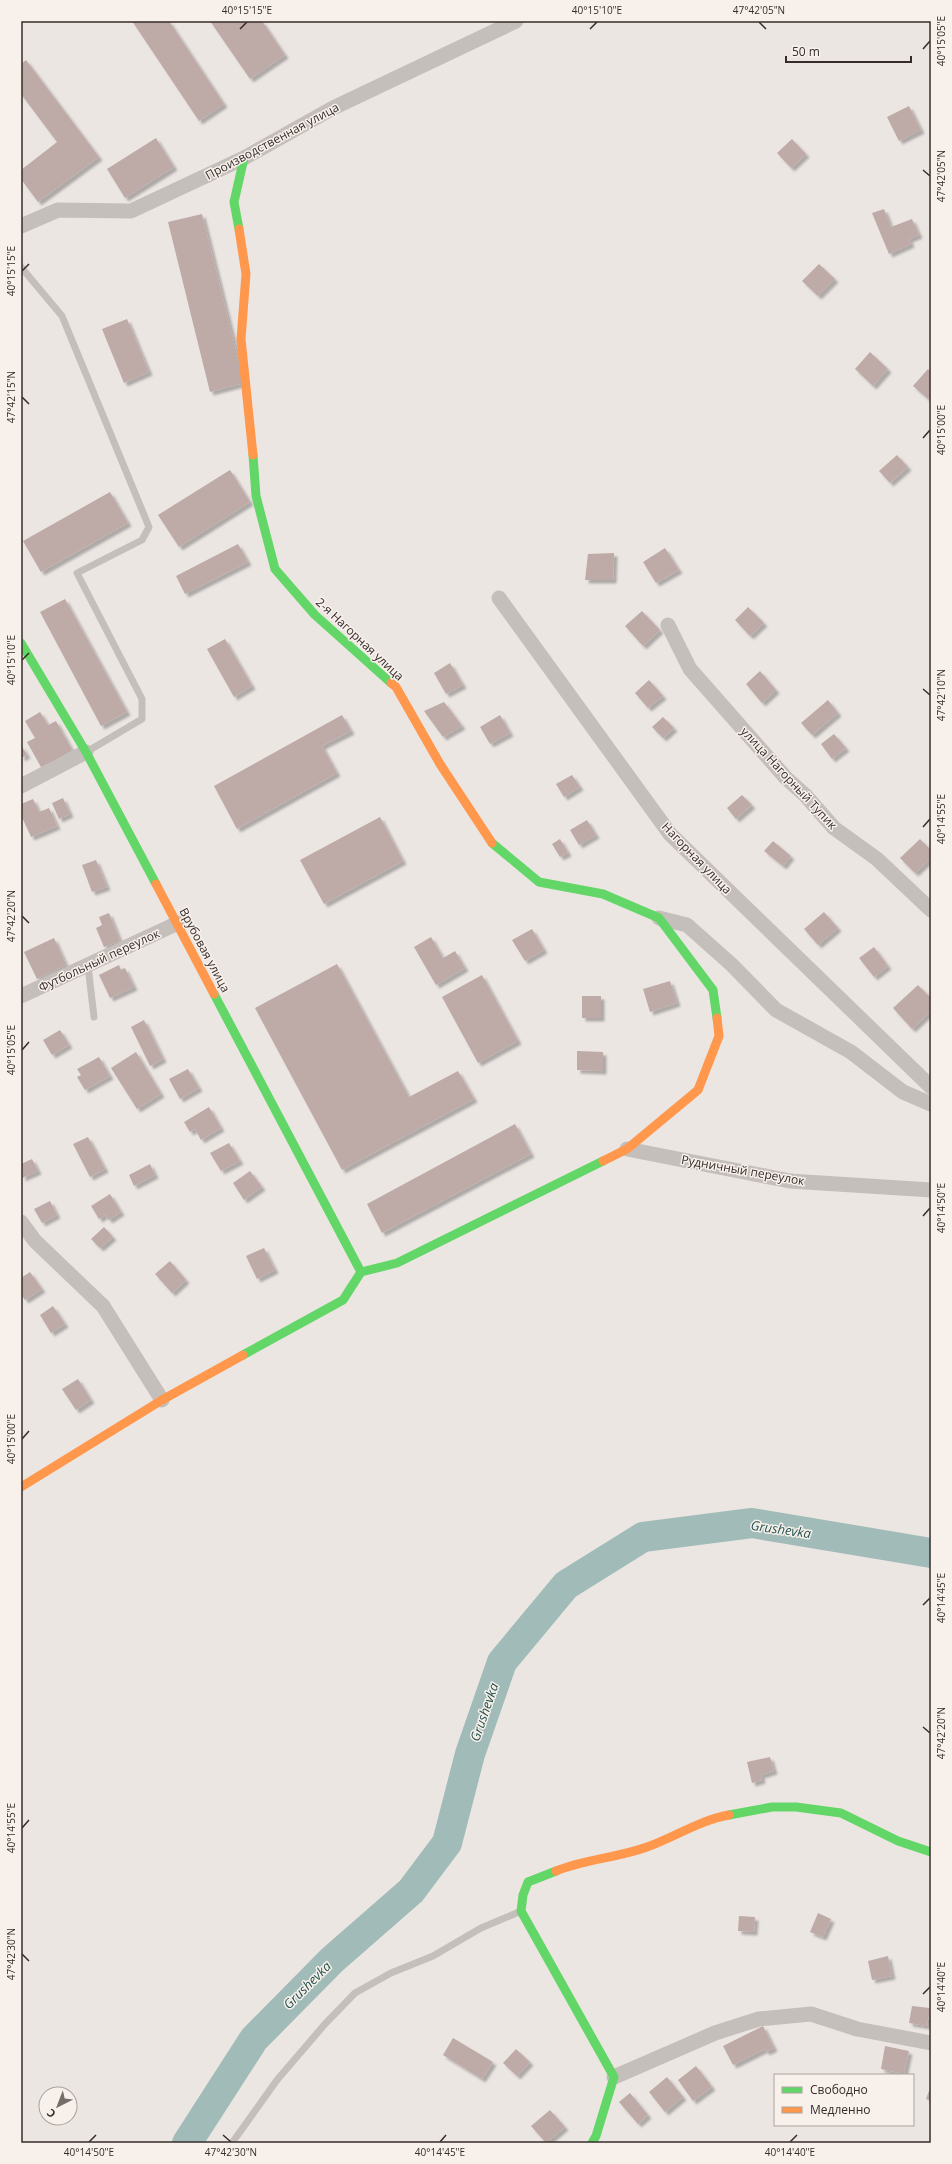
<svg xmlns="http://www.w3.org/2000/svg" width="952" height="2164" viewBox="0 0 952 2164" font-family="'Open Sans',sans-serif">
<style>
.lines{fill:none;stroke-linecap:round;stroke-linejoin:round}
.river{stroke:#a1bcb8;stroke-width:30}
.building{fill:#beaaa6;filter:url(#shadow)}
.lane{stroke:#c5bfbc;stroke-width:7}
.street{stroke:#c5bfbc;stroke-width:15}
.fast{stroke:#63d668;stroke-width:9}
.slow{stroke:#ff974d;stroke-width:9}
.ticks{fill:none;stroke:#362c2a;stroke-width:1.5}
.labels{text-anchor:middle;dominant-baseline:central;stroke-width:3;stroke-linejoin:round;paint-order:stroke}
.street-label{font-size:12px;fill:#362c2a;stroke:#f8f0eb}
.water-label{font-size:13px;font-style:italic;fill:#24534f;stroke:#f8f0eb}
.neatline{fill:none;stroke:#362c2a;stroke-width:1.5}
.ticks-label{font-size:10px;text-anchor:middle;fill:#362c2a}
</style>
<defs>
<filter id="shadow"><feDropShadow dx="3.5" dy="3.5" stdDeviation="1" flood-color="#0004"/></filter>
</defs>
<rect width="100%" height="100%" fill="#ece6e3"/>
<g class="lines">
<path class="river" d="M187 2143 254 2039 332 1960 411 1891 447 1843 470 1754 502 1662 566 1585 643 1537 752 1523 931 1553"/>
</g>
<path class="building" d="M132 21H169L224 104 199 121Z
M210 21H262L285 55 250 79Z
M26 60 99 157 38 202 21 179V170L57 142 21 94V64Z
M909 106 921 130 899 141 887 117Z
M156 138 174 167 125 198 107 169Z
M792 139 806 154 791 168 777 153Z
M884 209 891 227 912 219 919 235 909 239 911 244 889 254 872 213Z
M202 214 244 383 210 392 168 222Z
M819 264 835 279 818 296 802 281Z
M127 319 149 372 124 383 102 329Z
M870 352 888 369 873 386 855 369Z
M928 369 931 372V396L928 399 913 386Z
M897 455 908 467 890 483 879 471Z
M230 470 250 502 179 547 158 515Z
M110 492 128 523 41 572 23 541Z
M238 544 248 562 185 594 176 576Z
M665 548 679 570 656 583 643 562Z
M614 553 613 580H585L588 554Z
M65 599 127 712 101 726 40 612Z
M748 607 764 623 750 636 735 620Z
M642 611 660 630 643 646 625 626Z
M225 639 252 686 234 697 207 649Z
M450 663 463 685 446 694 434 673Z
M760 671 776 690 762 703 746 684Z
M649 680 663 696 648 708 635 693Z
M828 700 838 713 812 735 801 723Z
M444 702 462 726 443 737 424 711Z
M40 712 48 725 56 721 72 750 62 756 63 758 50 765 49 763 41 767 27 742 35 738 25 721Z
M342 715 351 731 322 746 337 773 237 829 214 786Z
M500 715 510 733 490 744 480 727Z
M663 717 674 728 663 738 652 727Z
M834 734 846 748 832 759 821 744Z
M21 745 27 755 21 758Z
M572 775 580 787 564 797 556 784Z
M742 795 752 805 736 819 727 808Z
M63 798 70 814 59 819 52 803Z
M33 799 39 812 49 808 57 826 31 837 21 815V804Z
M380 817 403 861 324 904 300 860Z
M587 820 596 835 579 845 570 830Z
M560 839 568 853 560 857 552 844Z
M920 839 931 850V858L915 873 900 858Z
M773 841 791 856 783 866 764 851Z
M96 860 107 887 92 892 82 865Z
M824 912 838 928 818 945 804 929Z
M109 913 120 941 104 947 96 928 102 925 99 917Z
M532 929 544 950 525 961 512 940Z
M431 937 443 958 455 951 465 968 436 985 414 947Z
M54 938 66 965 37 979 24 952Z
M874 947 888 966 874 977 859 958Z
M337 964 409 1097 458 1071 474 1099 342 1170 255 1008Z
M119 965 121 970 125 968 134 987 110 998 99 975Z
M482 975 518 1041 478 1063 442 997Z
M670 981 677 1003 650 1012 643 989Z
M918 985 931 998V1011L912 1029 893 1008Z
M582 996H601V1018H582Z
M144 1020 163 1059 150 1066 131 1027Z
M60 1030 69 1045 52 1055 43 1040Z
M577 1051 603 1052V1071L577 1070Z
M136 1052 161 1094 137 1109 111 1068Z
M99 1057 110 1076 85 1090 77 1077 81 1075 77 1069Z
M188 1069 199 1088 180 1099 169 1079Z
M209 1107 221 1128 201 1140 195 1129 190 1132 184 1122Z
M515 1124 531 1154 382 1233 367 1204Z
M88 1137 105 1169 90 1177 73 1144Z
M229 1143 240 1161 221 1171 210 1153Z
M32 1159 38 1171 22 1178 21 1164Z
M150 1164 155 1175 134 1186 129 1175Z
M250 1171 262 1187 244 1200 233 1183Z
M110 1194 121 1212 109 1220 105 1215 99 1219 91 1206Z
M50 1201 57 1215 42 1223 34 1209Z
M104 1227 113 1237 100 1248 91 1239Z
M264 1248 275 1270 257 1279 246 1256Z
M170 1261 186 1280 172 1293 155 1274Z
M30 1272 42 1289 25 1300 21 1294V1278Z
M53 1306 65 1324 51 1333 40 1315Z
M78 1379 91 1400 76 1410 62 1389Z
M770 1757 774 1771 761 1775 762 1780 752 1783 747 1762Z
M818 1913 831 1919 823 1937 810 1932Z
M739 1916 755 1917 754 1932 738 1931Z
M888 1956 892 1976 872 1980 868 1961Z
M912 2006 930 2008 927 2026 909 2023Z
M763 2026 774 2048 766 2052 765 2049 733 2065 723 2046Z
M453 2038 493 2062 482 2079 443 2055Z
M885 2046 909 2051 904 2074 881 2069Z
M516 2049 530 2062 517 2076 503 2063Z
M696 2066 712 2087 693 2101 678 2080Z
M667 2077 683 2097 665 2112 649 2092Z
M931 2086V2101L926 2099Z
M630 2093 648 2115 638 2124 619 2102Z
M550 2110 565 2127 546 2143 531 2126Z"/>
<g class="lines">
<path class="lane" d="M21 267 62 316 149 527 142 540 77 573 142 699V719L88 751
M88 966 94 1017
M232 2143 277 2080 325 2024 355 1993 391 1973 433 1956 481 1928 519 1912"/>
<path class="street" d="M21 226 58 210 131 211 244 158 333 108 516 21
M499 598 670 834 931 1087
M668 625 690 669 786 778 805 795 834 828 877 859 931 910
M21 786 86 752
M659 918 687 925 732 965 776 1010 851 1052 903 1092 931 1104
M21 996 178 923
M627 1149 790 1181 931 1190
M21 1222 35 1241 103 1306 162 1400
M614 2077 715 2033 759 2019 811 2014 857 2029 931 2043"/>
<path class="fast" d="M239 229 234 202 244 158
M253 455 256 496 275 569 315 615 391 683
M21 643 86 752 156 884
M492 843 539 882 603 894 659 918 713 990 717 1018
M214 994 361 1272
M243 1355 343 1300 361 1272 397 1263 603 1161
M729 1815 772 1807H796L841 1813 898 1841 931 1852
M556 1871 528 1882 523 1895 521 1911 614 2077 596 2136 592 2143"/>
<path class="slow" d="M239 229 246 274 241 339 253 455
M391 683 396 687 440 764 492 843
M156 884 214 994
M603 1161 627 1149 698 1090 719 1036 717 1018
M21 1487 162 1400 243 1355
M556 1871C585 1859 617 1858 647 1847 675 1837 700 1820 729 1815"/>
</g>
<path class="ticks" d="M759 22 766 29M240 29 247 22M590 29 597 22M923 49 930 41M923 170 930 176M22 271 29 264M22 397 29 404M923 438 930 430M22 660 29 653M923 689 930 695M923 827 930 819M22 916 29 923M22 1050 29 1042M923 1216 930 1208M22 1439 29 1431M923 1605 930 1598M923 1727 930 1733M22 1828 29 1820M22 1954 29 1961M923 1994 930 1987M223 2135 231 2142M89 2142 96 2135M440 2142 446 2135M790 2142 797 2135"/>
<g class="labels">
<g class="street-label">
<text transform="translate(272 141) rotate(-28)">Производственная улица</text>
<text transform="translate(360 639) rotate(43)">2-я Нагорная улица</text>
<text transform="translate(789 778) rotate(47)">улица Нагорный Тупик</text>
<text transform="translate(697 858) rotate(46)">Нагорная улица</text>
<text transform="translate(205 950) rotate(62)">Врубовая улица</text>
<text transform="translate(99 960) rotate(-25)">Футбольный переулок</text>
<text transform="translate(743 1170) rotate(10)">Рудничный переулок</text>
</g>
<g class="water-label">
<text transform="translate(781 1529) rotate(8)">Grushevka</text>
<text transform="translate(484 1712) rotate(-71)">Grushevka</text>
<text transform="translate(307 1985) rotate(-45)">Grushevka</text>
</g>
</g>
<rect width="952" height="2164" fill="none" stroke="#f8f0eb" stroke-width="44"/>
<rect x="774" y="2074" width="140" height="52" fill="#f8f0eb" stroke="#aaa29e"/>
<rect x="782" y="2087" width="20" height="6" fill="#63d668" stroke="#aaa29e"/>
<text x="810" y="2094" font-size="12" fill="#362c2a">Свободно</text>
<rect x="782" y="2107" width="20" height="6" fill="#ff974d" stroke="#aaa29e"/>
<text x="810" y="2114" font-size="12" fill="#362c2a">Медленно</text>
<g transform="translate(58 2106) rotate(222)"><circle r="19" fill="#f8f0eb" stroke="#aaa29e"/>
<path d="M0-3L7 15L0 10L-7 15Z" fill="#766d6b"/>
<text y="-6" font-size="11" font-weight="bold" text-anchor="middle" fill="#362c2a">С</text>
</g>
<path d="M786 56v6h125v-6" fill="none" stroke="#362c2a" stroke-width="2"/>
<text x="792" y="56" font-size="12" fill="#362c2a" stroke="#f8f0eb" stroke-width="3" paint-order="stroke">50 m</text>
<rect x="22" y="22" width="908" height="2120" class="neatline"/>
<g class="ticks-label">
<text x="247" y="14">40°15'15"E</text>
<text x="597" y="14">40°15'10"E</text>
<text x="759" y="14">47°42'05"N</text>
<text transform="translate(941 41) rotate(-90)" y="4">40°15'05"E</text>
<text transform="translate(941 176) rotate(-90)" y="4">47°42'05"N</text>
<text transform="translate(11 271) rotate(-90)" y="4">40°15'15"E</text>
<text transform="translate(11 397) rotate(-90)" y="4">47°42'15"N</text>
<text transform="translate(941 430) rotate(-90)" y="4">40°15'00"E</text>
<text transform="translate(11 660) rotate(-90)" y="4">40°15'10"E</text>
<text transform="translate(941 695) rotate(-90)" y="4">47°42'10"N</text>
<text transform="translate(941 819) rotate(-90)" y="4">40°14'55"E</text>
<text transform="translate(11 916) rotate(-90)" y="4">47°42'20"N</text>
<text transform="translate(11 1050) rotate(-90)" y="4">40°15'05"E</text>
<text transform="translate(941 1208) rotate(-90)" y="4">40°14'50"E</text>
<text transform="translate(11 1439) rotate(-90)" y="4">40°15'00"E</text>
<text transform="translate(941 1598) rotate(-90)" y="4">40°14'45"E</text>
<text transform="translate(941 1733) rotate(-90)" y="4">47°42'20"N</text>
<text transform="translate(11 1828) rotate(-90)" y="4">40°14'55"E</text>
<text transform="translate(11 1954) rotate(-90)" y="4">47°42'30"N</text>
<text transform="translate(941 1987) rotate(-90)" y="4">40°14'40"E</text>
<text x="89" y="2156">40°14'50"E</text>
<text x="231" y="2156">47°42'30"N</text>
<text x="440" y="2156">40°14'45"E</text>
<text x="790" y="2156">40°14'40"E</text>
</g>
</svg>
